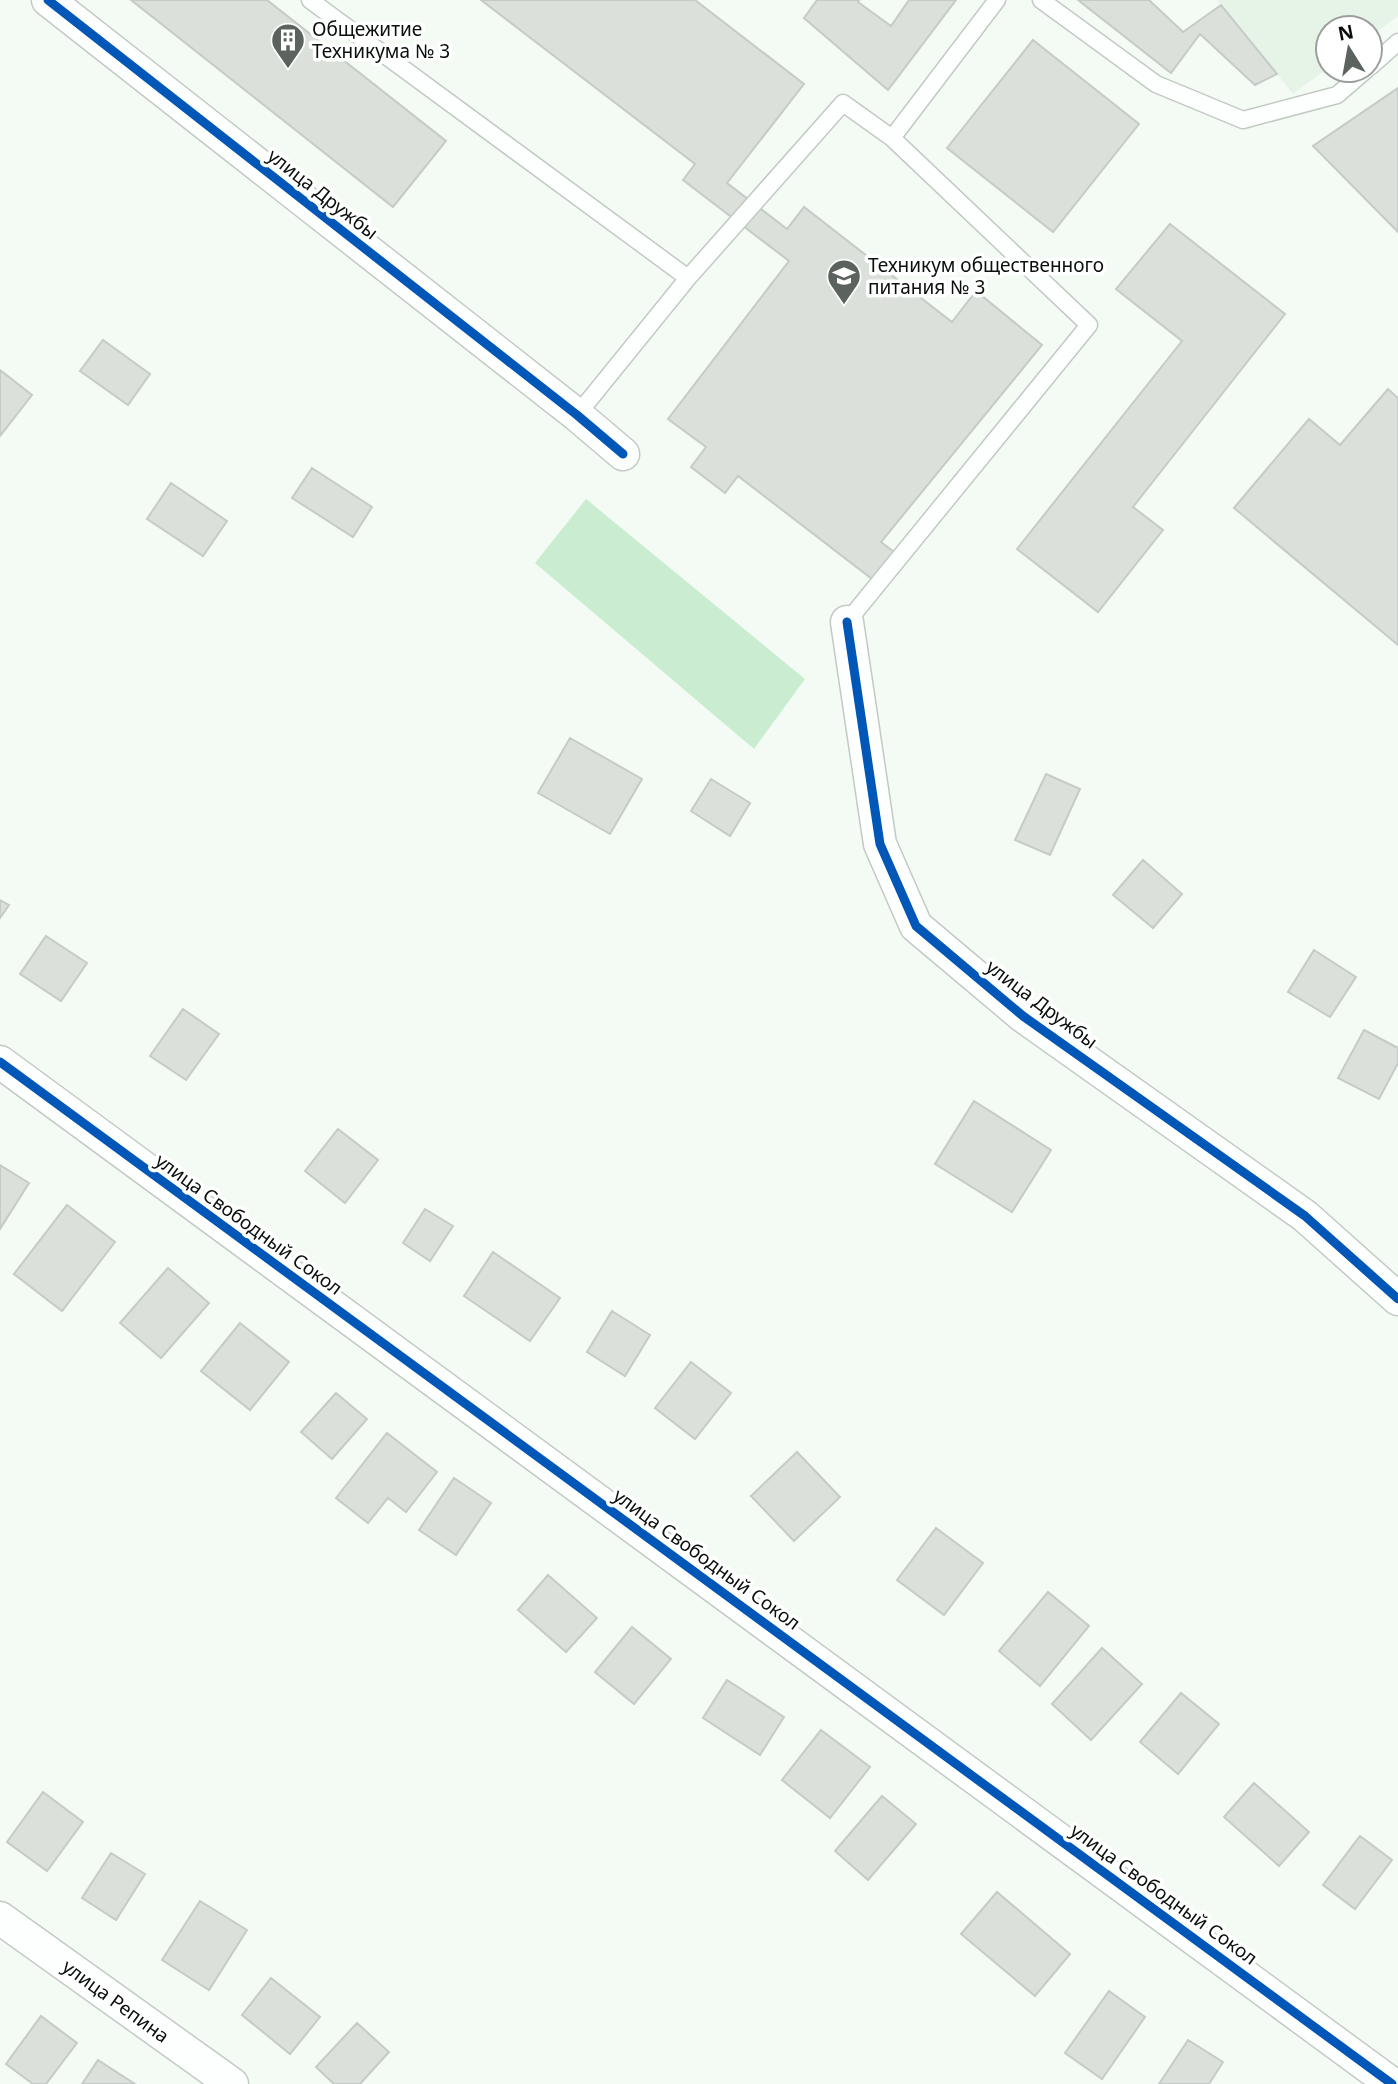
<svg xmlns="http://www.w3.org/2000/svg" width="1398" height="2084" viewBox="0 0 1398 2084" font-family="'Noto Sans',sans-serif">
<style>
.built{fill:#e6f4e8}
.green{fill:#caedd1}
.building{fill:#dbe0db;stroke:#c5cbc6;stroke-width:2}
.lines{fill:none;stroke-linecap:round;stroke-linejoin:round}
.lane-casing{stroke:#c4c9c5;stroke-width:19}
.street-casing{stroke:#c4c9c5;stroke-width:35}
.lane{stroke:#fdfefe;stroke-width:16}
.street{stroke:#fdfefe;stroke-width:32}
.cycleway-casing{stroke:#fff;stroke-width:13}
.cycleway{stroke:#0057b8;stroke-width:9}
.labels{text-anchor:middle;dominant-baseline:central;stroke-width:7;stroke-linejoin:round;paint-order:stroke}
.poi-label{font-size:19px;fill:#0a0f0b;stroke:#fff;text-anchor:start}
.street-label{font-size:19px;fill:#0a0f0b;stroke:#fff}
</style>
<rect width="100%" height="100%" fill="#f4fbf5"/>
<path class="built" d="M1217 0H1398V16L1370 37V28H1328V68L1293 94Z"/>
<path class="green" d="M586 499 805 679 754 749 535 563Z"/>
<path class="building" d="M131 0H267L446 141 393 207Z
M481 0H695L804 84 727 183 787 229 804 207 952 322 976 291 1042 345 881 542 898 555 876 582 738 476 725 493 691 467 706 447 668 419 789 261 683 180 695 164Z
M817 0H859L858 2 891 26 909 0H956L888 90 804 18Z
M1078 0H1149L1183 32 1221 5 1277 74 1255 85 1200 34 1171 73Z
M1033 40 1139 124 1053 232 947 148Z
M1398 88V232L1313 146Z
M1170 224 1285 314 1133 507 1163 530 1098 612 1017 549 1182 341 1116 289Z
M103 340 150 374 128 405 80 371Z
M0 370 32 395 0 436Z
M1388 389 1398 398V645L1234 508 1309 419 1340 445Z
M312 468 372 507 353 537 292 498Z
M171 483 227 521 203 556 147 519Z
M570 738 642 779 610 834 538 793Z
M1046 774 1080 789 1050 855 1015 840Z
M711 779 750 803 730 836 691 811Z
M1143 860 1182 894 1153 928 1113 895Z
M0 900 9 905 0 918Z
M46 936 87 963 61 1001 20 974Z
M1314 950 1356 977 1330 1017 1288 992Z
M183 1009 219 1034 186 1080 150 1056Z
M1364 1030 1398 1048V1063L1379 1099 1338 1078Z
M974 1101 1051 1150 1012 1212 935 1164Z
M338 1129 378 1160 345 1203 305 1171Z
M0 1165 29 1183 0 1229Z
M67 1205 115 1242 62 1311 14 1274Z
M425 1209 453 1226 430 1261 403 1243Z
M493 1252 560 1298 530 1341 464 1296Z
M168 1268 209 1303 161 1358 120 1323Z
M612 1311 650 1335 625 1376 587 1352Z
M240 1323 289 1362 250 1410 201 1371Z
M691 1362 731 1393 695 1439 655 1408Z
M336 1393 367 1419 332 1459 301 1432Z
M387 1433 437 1472 406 1512 388 1498 368 1523 336 1498Z
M797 1452 840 1497 794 1541 751 1496Z
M454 1478 491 1503 456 1555 419 1530Z
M936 1528 983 1563 944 1615 897 1580Z
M548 1575 597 1618 566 1652 518 1610Z
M1048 1592 1089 1626 1040 1686 999 1651Z
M632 1627 671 1659 634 1704 595 1672Z
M1102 1648 1142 1684 1091 1740 1052 1704Z
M727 1680 784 1717 760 1755 703 1718Z
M1181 1693 1219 1724 1178 1774 1140 1742Z
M821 1730 870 1767 830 1818 782 1780Z
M1254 1783 1309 1832 1279 1866 1224 1817Z
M43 1792 83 1822 47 1871 7 1842Z
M882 1796 916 1824 868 1880 835 1851Z
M1360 1836 1392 1860 1355 1909 1323 1885Z
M111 1853 145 1874 116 1920 82 1898Z
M997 1892 1070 1954 1035 1996 961 1934Z
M200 1901 247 1930 209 1990 162 1960Z
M271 1978 320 2017 290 2054 242 2015Z
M1109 1991 1145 2017 1102 2079 1065 2053Z
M41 2016 77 2043 46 2084H33L6 2064Z
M357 2023 389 2052 360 2084H334L316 2067Z
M1188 2040 1223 2062 1209 2084H1159Z
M98 2060 135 2084H82Z"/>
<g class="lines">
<g class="lane-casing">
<path id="lane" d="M310 0 688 278
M1041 0 1156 84 1243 120 1337 95 1366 70
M1370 67 1398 42
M577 415 688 278 843 103 892 138
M847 622 1089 325 892 138 997 0"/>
</g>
<g class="street-casing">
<path id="street" d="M48 0 577 415 623 454
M847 622 880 844 916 926 1023 1016 1305 1216 1398 1299
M0 1062 1392 2084
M0 1918 232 2084"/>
</g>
<use href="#lane" class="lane"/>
<use href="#street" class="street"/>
<g class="cycleway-casing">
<path id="cycleway" d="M48 0 577 415 623 454
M847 622 880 844 916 926 1023 1016 1305 1216 1398 1299
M0 1062 1392 2084"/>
</g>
<use href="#cycleway" class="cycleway"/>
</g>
<defs>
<g id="building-pin" transform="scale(1.75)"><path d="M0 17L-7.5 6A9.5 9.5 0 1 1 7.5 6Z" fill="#5c625d" stroke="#fff"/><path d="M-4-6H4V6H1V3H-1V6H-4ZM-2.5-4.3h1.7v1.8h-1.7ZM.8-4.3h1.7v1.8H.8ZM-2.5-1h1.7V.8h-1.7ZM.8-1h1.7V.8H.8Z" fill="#fff"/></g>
<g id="university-pin" transform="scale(1.75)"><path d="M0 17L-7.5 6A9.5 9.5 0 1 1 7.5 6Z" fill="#5c625d" stroke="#fff"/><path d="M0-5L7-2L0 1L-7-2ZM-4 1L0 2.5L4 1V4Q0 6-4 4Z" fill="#fff"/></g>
</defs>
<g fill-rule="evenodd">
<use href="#building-pin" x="288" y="40"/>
<use href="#university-pin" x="844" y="276"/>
</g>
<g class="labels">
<g class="poi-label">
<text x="312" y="29">Общежитие<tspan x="312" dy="22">Техникума № 3</tspan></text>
<text x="868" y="265">Техникум общественного<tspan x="868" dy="22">питания № 3</tspan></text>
</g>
<g class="street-label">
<text transform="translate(323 194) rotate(38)">улица Дружбы</text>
<text transform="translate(1042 1004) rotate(37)">улица Дружбы</text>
<text transform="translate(249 1224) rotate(36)">улица Свободный Сокол</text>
<text transform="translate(707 1559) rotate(36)">улица Свободный Сокол</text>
<text transform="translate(1164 1894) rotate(36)">улица Свободный Сокол</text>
<text transform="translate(116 2001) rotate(36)">улица Репина</text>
</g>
</g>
<g transform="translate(1349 49) rotate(349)"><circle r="33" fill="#ffffff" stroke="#9d9f9d" stroke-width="2"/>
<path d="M0-5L12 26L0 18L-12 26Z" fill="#5c625d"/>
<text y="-10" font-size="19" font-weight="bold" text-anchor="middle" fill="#0a0f0b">N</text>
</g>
</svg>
